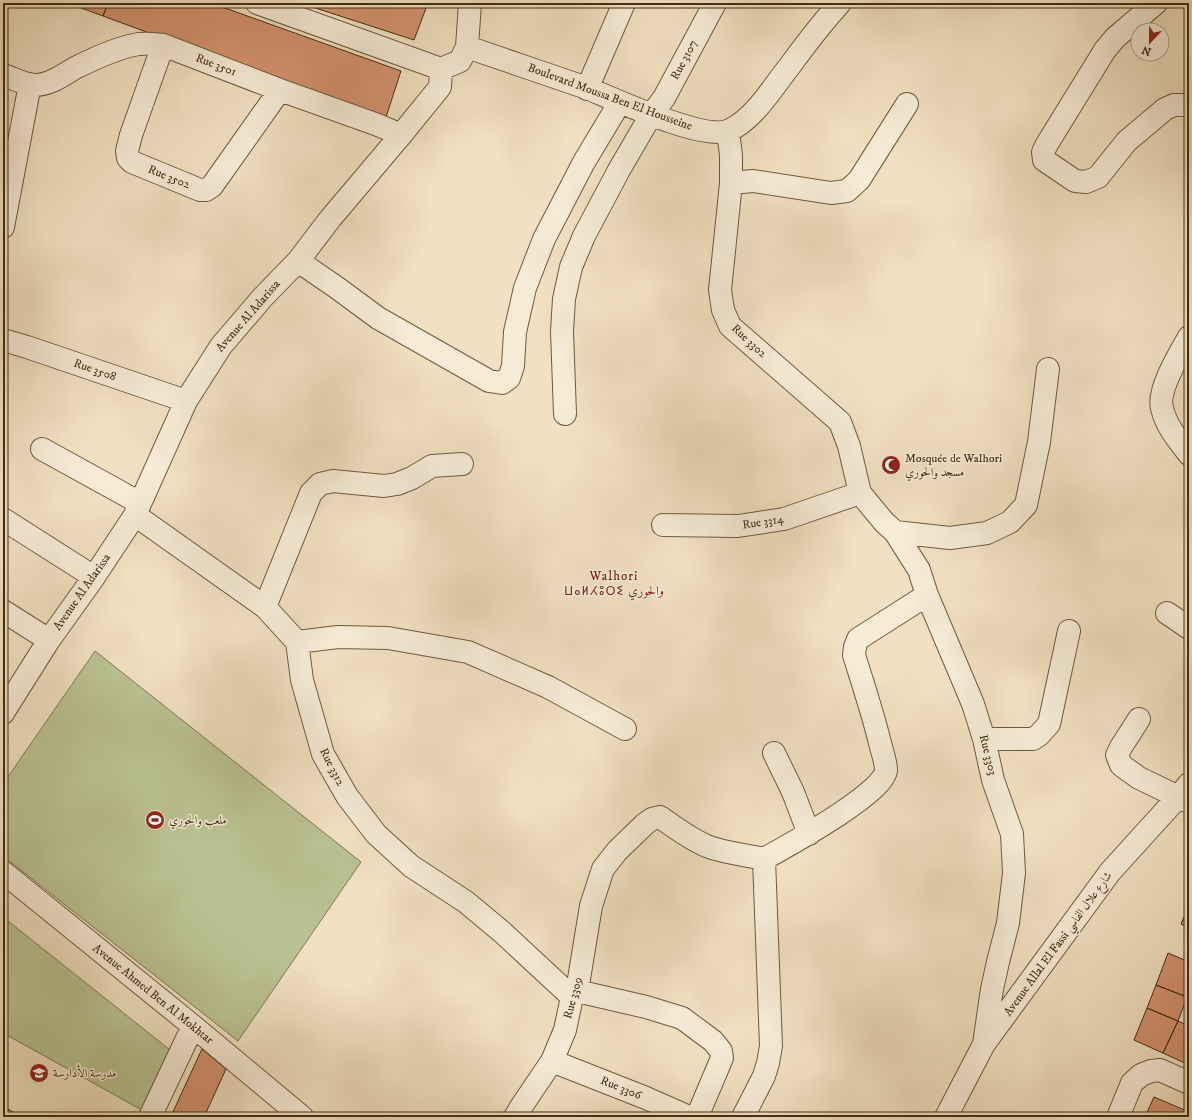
<svg xmlns="http://www.w3.org/2000/svg" width="1192" height="1120" viewBox="0 0 1192 1120" font-family="'IM FELL DW Pica',Amiri,'Noto Sans Tifinagh',serif">
<style>
.green{fill:#bac293;stroke:#7e7852}
.building{fill:#d3916f;stroke:#412d11}
.lines{fill:none;stroke-linecap:round;stroke-linejoin:round}
.street-casing{stroke:#6d5a3d;stroke-width:24}
.street{stroke:#f6ebd7;stroke-width:22}
.labels{text-anchor:middle;dominant-baseline:central;stroke-width:3;stroke-linejoin:round;paint-order:stroke}
.street-label{font-size:12px;fill:#412d11;stroke:#f6ebd7}
.poi-label{font-size:12px;fill:#412d11;stroke:#f6ebd7;text-anchor:start}
.neighbourhood-label{font-size:13px;letter-spacing:1px;fill:#7a1f14;stroke:#f6ebd7}
</style>
<rect width="100%" height="100%" fill="#f1e0c2"/>
<filter id="stains"><feTurbulence type="fractalNoise" baseFrequency=".005" numOctaves="4"/><feColorMatrix values="0 0 0 0 .2 0 0 0 0 .09 0 0 0 0 .02 0 0 0 .5 -.17"/></filter>
<radialGradient id="worn" r=".72"><stop offset=".6" stop-color="#630" stop-opacity="0"/><stop offset="1" stop-color="#630" stop-opacity=".3"/></radialGradient>
<path class="green" d="M95 651 361 862 238 1041 3 856V784Z
M3 917 180 1058 149 1114 3 1033Z"/>
<path class="building" d="M68 3H108L103 16Z
M108 3H211L401 71 385 120 103 16Z
M300 3H428L414 40Z
M1189 905V928L1181 924Z
M1168 953 1189 962V993L1187 997 1156 985Z
M1156 985 1187 997 1178 1021 1147 1008Z
M1147 1008 1178 1021 1163 1053 1134 1040Z
M1178 1021 1189 1026V1065L1163 1053Z
M202 1049 226 1069 204 1117H176L172 1114Z
M1154 1097 1189 1112V1117H1145Z
M3 1106 21 1117H3Z"/>
<g class="lines">
<g class="street-casing">
<path id="street" d="M257 3 441 69
M1156 3 1115 38 1105 50 1047 144 1043 152 1044 160 1075 181 1086 182 1098 177 1127 141 1165 109 1174 105H1189
M163 45 131 135 127 151 128 158 132 162 200 190H206L212 186 280 90
M467 47C507 61 547 74 587 88 614 99 705 142 730 130 755 118 772 88 789 67 805 45 822 23 840 3
M3 75C13 78 25 85 35 85 50 85 63 75 75 68 93 59 119 47 139 44 147 43 155 44 163 45L280 90 378 125 401 135
M587 89 624 3
M728 131 731 155V183L720 290 723 310 730 326 840 422 849 446 860 493 884 522 895 532 919 570 927 595 973 704 984 739 993 780 1012 834 1014 873 1008 923 998 962 992 989 984 1044
M731 183 753 181 831 193 847 191 859 180 907 104
M3 227 30 84
M298 261 336 287 378 318 489 381 502 383 509 378 513 366 515 332 525 288 544 239 584 162 620 102
M1189 337C1180 353 1157 390 1162 408 1166 426 1178 440 1189 454
M3 340 27 347 186 401
M565 414 562 331 564 299 571 267 584 236 619 170 651 115 664 98 715 3
M42 449 140 503
M135 515 265 607 297 642 302 680 323 754 347 796 376 834 411 866 466 902 502 932 572 997
M3 519 94 577
M663 525 738 526 784 519 860 493
M895 532 950 538 987 533 1010 522 1026 505 1039 442 1048 369
M265 607 311 493 320 484 333 481 384 486 397 484 412 478 432 466 462 464
M3 611 49 640
M1167 613 1189 628
M297 642 338 637 388 638 468 652 548 687 625 729
M3 713 49 640 94 577 135 515 186 401 221 346 263 297 298 261 330 219 401 135 440 87 441 69 460 61 467 47 470 3
M1139 719 1121 747 1117 755 1121 765 1139 778 1189 802
M984 739H1033L1039 735 1049 724 1069 631
M774 753 793 792 809 834
M764 859C785 847 885 793 886 770 886 762 882 751 880 743 873 714 863 684 854 655L855 647 858 639 927 595
M3 872 193 1026 302 1117
M577 991 646 1007 682 1018 713 1041 721 1051 722 1058 697 1117
M552 1061 646 1098 689 1117
M150 1117 193 1026
M515 1117 521 1107 552 1061 565 1030 572 997 577 991 591 906 603 869 617 851 645 824 652 819 660 817C674 827 693 841 709 847 726 853 746 855 764 859L771 1046 768 1063 764 1076 743 1117
M946 1117 984 1044 1110 872 1178 797 1189 784
M1118 1117 1132 1083 1141 1075 1151 1071 1160 1070 1189 1083"/>
</g>
<use href="#street" class="street"/>
</g>
<defs>
<g id="mosque-disc" transform="scale(1)"><circle r="9.5" fill="#8f2418" stroke="#f6ebd7"/><path d="M3.5-4.9A6 6 0 1 0 3.5 4.9A5 5 0 1 1 3.5-4.9Z" fill="#fff"/></g>
<g id="stadium-disc" transform="scale(1)"><circle r="9.5" fill="#8f2418" stroke="#f6ebd7"/><path d="M0-5a6.5 5 0 1 0 0 10a6.5 5 0 1 0 0-10ZM-3.5-1.8h7v3.6h-7Z" fill="#fff"/></g>
<g id="school-disc" transform="scale(1)"><circle r="9.5" fill="#8f2418" stroke="#f6ebd7"/><path d="M0-5L7-2L0 1L-7-2ZM-4 1L0 2.5L4 1V4Q0 6-4 4Z" fill="#fff"/></g>
</defs>
<g fill-rule="evenodd">
<use href="#mosque-disc" x="891" y="465"/>
<use href="#stadium-disc" x="155" y="820"/>
<use href="#school-disc" x="39" y="1073"/>
</g>
<g class="labels">
<g class="street-label">
<text transform="translate(684 60) rotate(-62)">Rue 3107</text>
<text transform="translate(216 65) rotate(21)">Rue 3501</text>
<text transform="translate(610 97) rotate(20)">Boulevard Moussa Ben El Housseine</text>
<text transform="translate(169 177) rotate(22)">Rue 3502</text>
<text transform="translate(248 316) rotate(-49)">Avenue Al Adarissa</text>
<text transform="translate(749 341) rotate(43)">Rue 3302</text>
<text transform="translate(95 370) rotate(19)">Rue 3508</text>
<text transform="translate(763 522) rotate(-9)">Rue 3314</text>
<text transform="translate(82 592) rotate(-55)">Avenue Al Adarissa</text>
<text transform="translate(988 755) rotate(76)">Rue 3303</text>
<text transform="translate(332 767) rotate(63)">Rue 3312</text>
<text transform="translate(1058 944) rotate(-54)">Avenue Allal El Fassi شارع علال الفاسي</text>
<text transform="translate(153 994) rotate(39)">Avenue Ahmed Ben Al Mokhtar</text>
<text transform="translate(573 998) rotate(-75)">Rue 3309</text>
<text transform="translate(621 1088) rotate(22)">Rue 3306</text>
</g>
<g class="poi-label">
<text x="905" y="458">Mosquée de Walhori<tspan x="905" dy="14">مسجد والحوري</tspan></text>
<text x="169" y="820">ملعب والحوري</text>
<text x="53" y="1073">مدرسة الأدارسة</text>
</g>
<g class="neighbourhood-label">
<text x="614" y="576">Walhori<tspan x="614" dy="15">ⵡⴰⵍⵃⵓⵔⵉ والحوري</tspan></text>
</g>
</g>
<rect width="1192" height="1120" fill="none" stroke="#f1e0c2" stroke-width="16"/>
<rect x="4" y="4" width="1184" height="1112" fill="none" stroke="#412d11" stroke-width="2"/>
<rect x="8" y="8" width="1176" height="1104" fill="none" stroke="#412d11"/>
<g transform="translate(1150 42) rotate(202)"><circle r="19" fill="#f6ebd7" stroke="#ae9f88"/>
<path d="M0-3L7 15L0 10L-7 15Z" fill="#8f2418"/>
<text y="-6" font-size="11" font-weight="bold" text-anchor="middle" fill="#412d11">N</text>
</g>
<rect width="100%" height="100%" filter="url(#stains)"/>
<rect width="100%" height="100%" fill="url(#worn)"/>
</svg>
